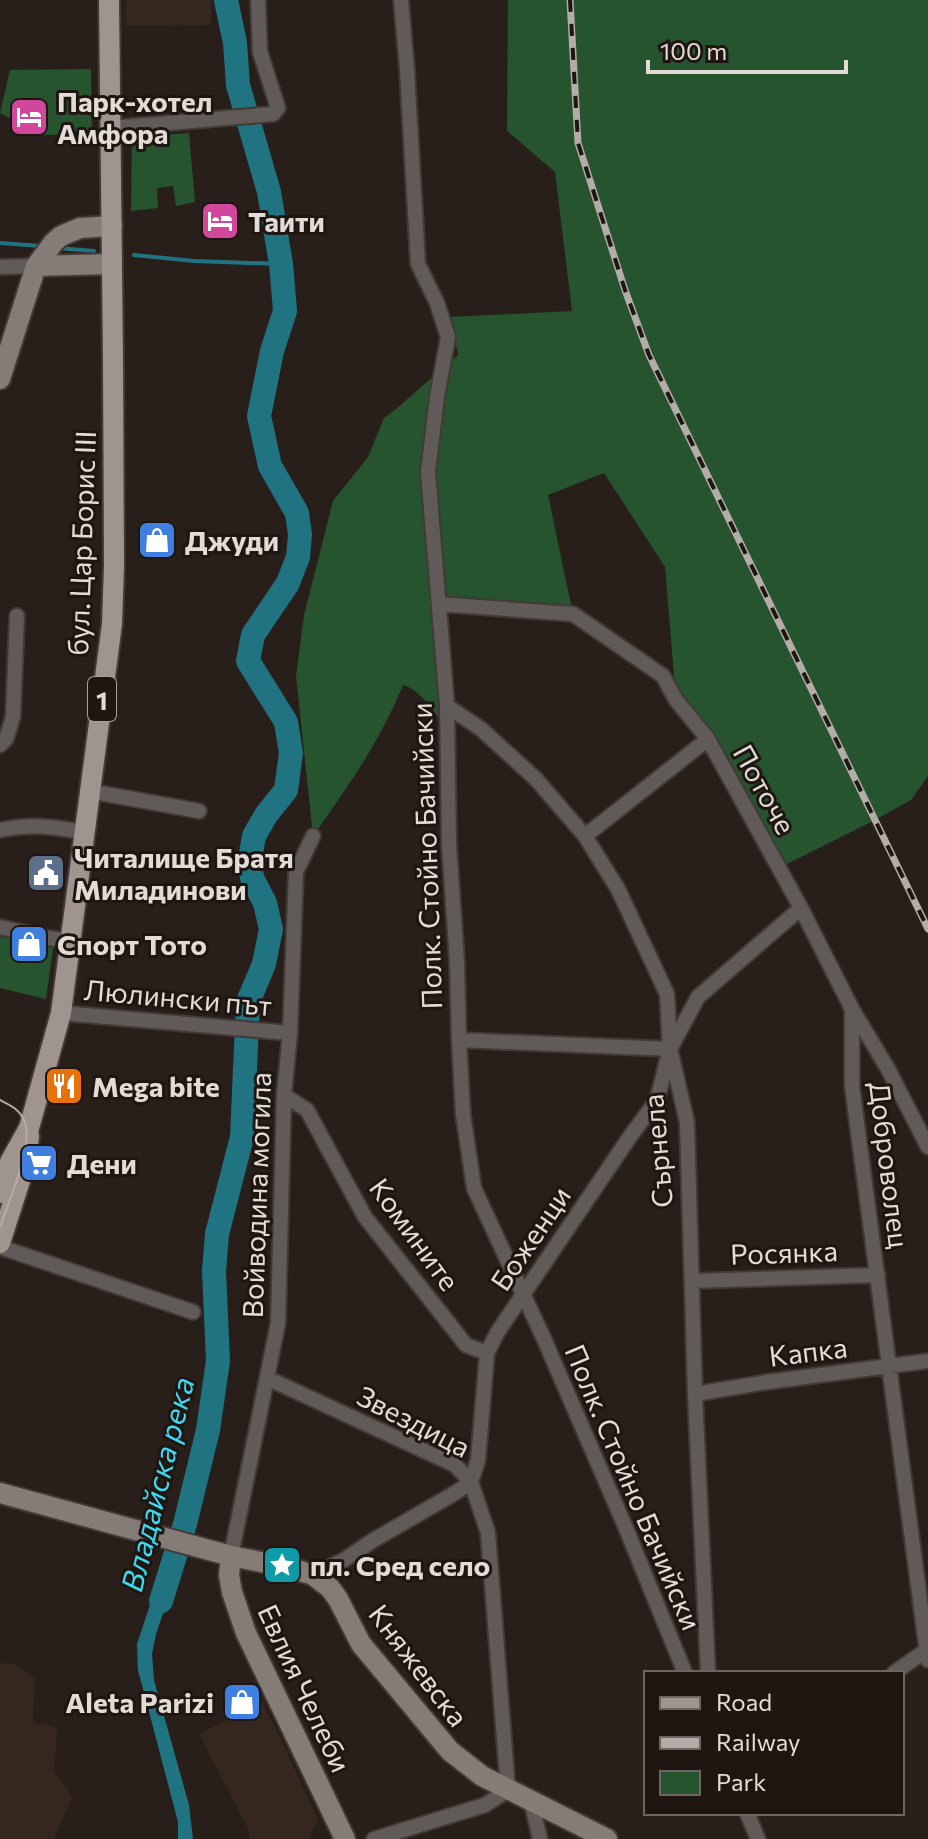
<svg xmlns="http://www.w3.org/2000/svg" width="928" height="1839" viewBox="0 0 928 1839" font-family="Commissioner,sans-serif">
<style>
.built{fill:#36271e}
.green{fill:#26542f}
.water{fill:#207381}
.lines{fill:none;stroke-linecap:round;stroke-linejoin:round}
.stream{stroke:#207381;stroke-width:4}
.river{stroke:#207381;stroke-width:24}
.street-casing{stroke:#433935;stroke-width:18}
.secondary-casing{stroke:#433935;stroke-width:24}
.primary-casing{stroke:#433935;stroke-width:24}
.street{stroke:#605b58;stroke-width:14}
.secondary{stroke:#837c77;stroke-width:20}
.primary{stroke:#9f958e;stroke-width:20}
.tram{stroke:#b3aca8;stroke-width:2}
.rail-casing{stroke:#b3aca8;stroke-width:7}
.rail{stroke:#1f1611;stroke-width:4;stroke-dasharray:12;stroke-linecap:butt}
.labels{text-anchor:middle;dominant-baseline:central;stroke-width:6;stroke-linejoin:round;paint-order:stroke}
.shield{fill:#1f1611;stroke:#a8a19c;stroke-width:2}
.shield-label{font-size:26px;font-weight:bold;fill:#e2dcd8}
.poi-label{font-size:28px;font-weight:bold;fill:#e2dcd8;stroke:#1f1611;text-anchor:start}
.street-label{font-size:28px;fill:#e2dcd8;stroke:#1f1611}
.water-label{font-size:30px;font-style:italic;fill:#3dd9f2;stroke:#1f1611}
</style>
<rect width="100%" height="100%" fill="#291f1a"/>
<path class="built" d="M126 0H211V25L126 26Z
M0 1663 13 1664 35 1677 33 1722 57 1728 54 1770 72 1797 54 1839H0Z
M261 1702 276 1729 318 1819 311 1833 312 1839H250L248 1828 199 1734Z"/>
<path class="green" d="M508 0H928V776L911 800 875 820 779 868 676 700 665 567 604 473 548 495 573 614 439 604 448 732C436 715 423 691 403 685 381 740 347 788 313 836L296 676 304 615 333 501 368 457 384 418 396 409 458 355 451 317 572 311 555 172 507 131Z
M91 69 92 134 41 135 0 113 10 70Z
M156 129 160 135 189 133 195 202 176 206 173 186 157 188 158 208 131 211 132 130Z
M0 937 54 942 46 999 0 988Z"/>
<path class="water" d="M162 1569 177 1573 156 1634 152 1654 154 1680 189 1805 193 1839H178V1822L138 1670 137 1644Z"/>
<g class="lines">
<path class="stream" d="M0 243 41 246
M58 248 94 251
M134 255 194 261 281 264"/>
<path class="river" d="M161 1601 185 1524 208 1430 218 1361 214 1271 217 1234 242 1137 248 1002 264 964 271 929 265 903 252 878 250 859 254 836 266 815 286 790 291 753 286 722 248 661 253 635 288 583 298 557 300 535 297 513 270 466 259 416 272 351 285 311 281 264 269 192 238 85 235 43 226 0"/>
<g class="street-casing">
<path id="street" d="M401 0 407 70 418 264 437 303 448 337 437 397 428 472 447 706 449 844 457 962 459 1040 463 1114 474 1188 544 1339 625 1526 685 1673
M111 128 273 114 278 108 260 52 258 0
M0 267 36 266
M439 604 573 614 663 676 676 700 708 739 801 908 852 1009 888 1069 928 1147
M447 706 481 729 536 779 585 836 618 889 667 994 670 1049 687 1122 695 1394 708 1673
M0 745 6 739 13 717 17 616
M89 791 199 811
M0 830C31 823 53 827 84 832
M585 836 708 739
M0 927 48 938 72 941
M852 1010V1086L928 1660
M61 1013 290 1033
M459 1040 670 1049
M284 1095 307 1110 365 1217 466 1345 487 1353
M0 1247 193 1312
M692 1281 878 1275
M267 1378 455 1465 471 1482 488 1533 508 1790 485 1805 374 1839
M695 1394 767 1382 928 1361
M231 1556 278 1323 284 1095 290 1033 296 872 313 836
M313 1575 344 1560 372 1541 455 1493 471 1482 478 1460 487 1353 497 1333 629 1138 657 1100 670 1049 698 997 801 908
M894 1673 928 1649
M531 1801 540 1839
M747 1813 758 1839"/>
</g>
<g class="secondary-casing">
<path id="secondary" d="M36 266 112 264
M0 379 36 266 54 242 61 236 80 228 112 226
M0 1493 231 1556 291 1568 313 1575 330 1588 338 1599 361 1644 450 1751 482 1776 607 1839
M231 1556 229 1575 232 1592 246 1633 345 1839"/>
</g>
<g class="primary-casing">
<path id="primary" d="M0 1193 10 1162 29 1128 61 1013 112 624 114 566 113 359 109 0
M0 1243 26 1162 29 1136"/>
</g>
<use href="#street" class="street"/>
<use href="#secondary" class="secondary"/>
<use href="#primary" class="primary"/>
<path class="tram" d="M0 1100C10 1105 19 1109 24 1120 35 1143 8 1203 0 1227"/>
<g class="rail-casing">
<path id="rail" d="M570 0 578 143 625 290 649 355 928 929"/>
</g>
<use href="#rail" class="rail"/>
</g>
<defs>
<g id="hotel-square" transform="scale(2)"><rect x="-9" y="-9" width="18" height="18" rx="4" fill="#d1479c" stroke="#1f1611"/><path d="M-6-4.5h1.5V1H6V5H4.5V3h-9V5H-6ZM-4 0a1.8 1.8 0 1 1 3.6 0ZM.5 0V-2.5h3Q6-2.5 6 0Z" fill="#fff"/></g>
<g id="shop-square" transform="scale(2)"><rect x="-9" y="-9" width="18" height="18" rx="4" fill="#3f7fe0" stroke="#1f1611"/><path d="M-5-2.5h2.3a2.7 3.5 0 0 1 5.4 0H5L5.5 6h-11ZM-1.5-2.5h3a1.5 2.3 0 0 0-3 0Z" fill="#fff"/></g>
<g id="civic-square" transform="scale(2)"><rect x="-9" y="-9" width="18" height="18" rx="4" fill="#5c6f8a" stroke="#1f1611"/><path d="M-.6-6.5H3V-4.5H.6V-3L4-1V1h2V6H-6V1h2V-1L-.6-3ZM-1.2 2.5V6h2.4V2.5Z" fill="#fff"/></g>
<g id="restaurant-square" transform="scale(2)"><rect x="-9" y="-9" width="18" height="18" rx="4" fill="#e8710a" stroke="#1f1611"/><path d="M-5-6h1v4h1v-4h1v4h1v-4h1v5L-1.5 .5V6h-2V.5L-5-1ZM5-6V6H3V1.5H1.5Q1.5-4 5-6Z" fill="#fff"/></g>
<g id="supermarket-square" transform="scale(2)"><rect x="-9" y="-9" width="18" height="18" rx="4" fill="#3f7fe0" stroke="#1f1611"/><path d="M-6-5.5h2.5l.6 2H6L4.5 2H-2.5L-4.4-4H-6ZM-1.5 3.2a1.3 1.3 0 1 0 .1 0ZM3 3.2a1.3 1.3 0 1 0 .1 0Z" fill="#fff"/></g>
<g id="sight-square" transform="scale(2)"><rect x="-9" y="-9" width="18" height="18" rx="4" fill="#0f9aa8" stroke="#1f1611"/><path d="M0-6L1.8-2.2L6-1.7L2.9 1.2L3.7 5.4L0 3.3L-3.7 5.4L-2.9 1.2L-6-1.7L-1.8-2.2Z" fill="#fff"/></g>
</defs>
<g fill-rule="evenodd">
<use href="#hotel-square" x="29" y="117"/>
<use href="#hotel-square" x="220" y="221"/>
<use href="#shop-square" x="157" y="540"/>
<use href="#civic-square" x="46" y="873"/>
<use href="#shop-square" x="29" y="944"/>
<use href="#restaurant-square" x="64" y="1086"/>
<use href="#supermarket-square" x="39" y="1163"/>
<use href="#sight-square" x="282" y="1565"/>
<use href="#shop-square" x="242" y="1702"/>
</g>
<g class="labels">
<rect class="shield" x="88" y="677" width="28" height="44" rx="6"/>
<g class="shield-label">
<text x="102" y="699">1</text>
</g>
<g class="poi-label">
<text x="57" y="101">Парк-хотел<tspan x="57" dy="32">Амфора</tspan></text>
<text x="248" y="221">Таити</text>
<text x="185" y="540">Джуди</text>
<text x="74" y="857">Читалище Братя<tspan x="74" dy="32">Миладинови</tspan></text>
<text x="57" y="944">Спорт Тото</text>
<text x="92" y="1086">Mega bite</text>
<text x="67" y="1163">Дени</text>
<text x="310" y="1565">пл. Сред село</text>
<text x="214" y="1702" text-anchor="end">Aleta Parizi</text>
</g>
<g class="street-label">
<text transform="translate(81 543) rotate(-88)">бул. Цар Борис III</text>
<text transform="translate(765 789) rotate(61)">Поточе</text>
<text transform="translate(426 856) rotate(-92)">Полк. Стойно Бачийски</text>
<text transform="translate(178 997) rotate(5)">Люлински път</text>
<text transform="translate(657 1151) rotate(-95)">Сърнела</text>
<text transform="translate(890 1165) rotate(83)">Доброволец</text>
<text transform="translate(256 1195) rotate(-88)">Войводина могила</text>
<text transform="translate(415 1234) rotate(54)">Комините</text>
<text transform="translate(530 1238) rotate(-56)">Боженци</text>
<text transform="translate(784 1252) rotate(-2)">Росянка</text>
<text transform="translate(808 1351) rotate(-7)">Капка</text>
<text transform="translate(414 1421) rotate(27)">Звездица</text>
<text transform="translate(634 1487) rotate(67)">Полк. Стойно Бачийски</text>
<text transform="translate(419 1665) rotate(53)">Княжевска</text>
<text transform="translate(305 1688) rotate(65)">Евлия Челеби</text>
</g>
<g class="water-label">
<text transform="translate(156 1484) rotate(-76)">Владайска река</text>
</g>
</g>
<rect x="644" y="1671" width="260" height="144" fill="#1f1611" stroke="#6d6561" stroke-width="2"/>
<rect x="660" y="1697" width="40" height="12" fill="#9f958e" stroke="#6d6561" stroke-width="2"/>
<text x="716" y="1711" font-size="24" fill="#e2dcd8">Road</text>
<rect x="660" y="1737" width="40" height="12" fill="#b3aca8" stroke="#6d6561" stroke-width="2"/>
<text x="716" y="1751" font-size="24" fill="#e2dcd8">Railway</text>
<rect x="660" y="1771" width="40" height="24" fill="#26542f" stroke="#6d6561" stroke-width="2"/>
<text x="716" y="1791" font-size="24" fill="#e2dcd8">Park</text>
<path d="M648 60v12h198v-12" fill="none" stroke="#e2dcd8" stroke-width="4"/>
<text x="660" y="60" font-size="24" fill="#e2dcd8" stroke="#1f1611" stroke-width="6" paint-order="stroke">100 m</text>
</svg>
